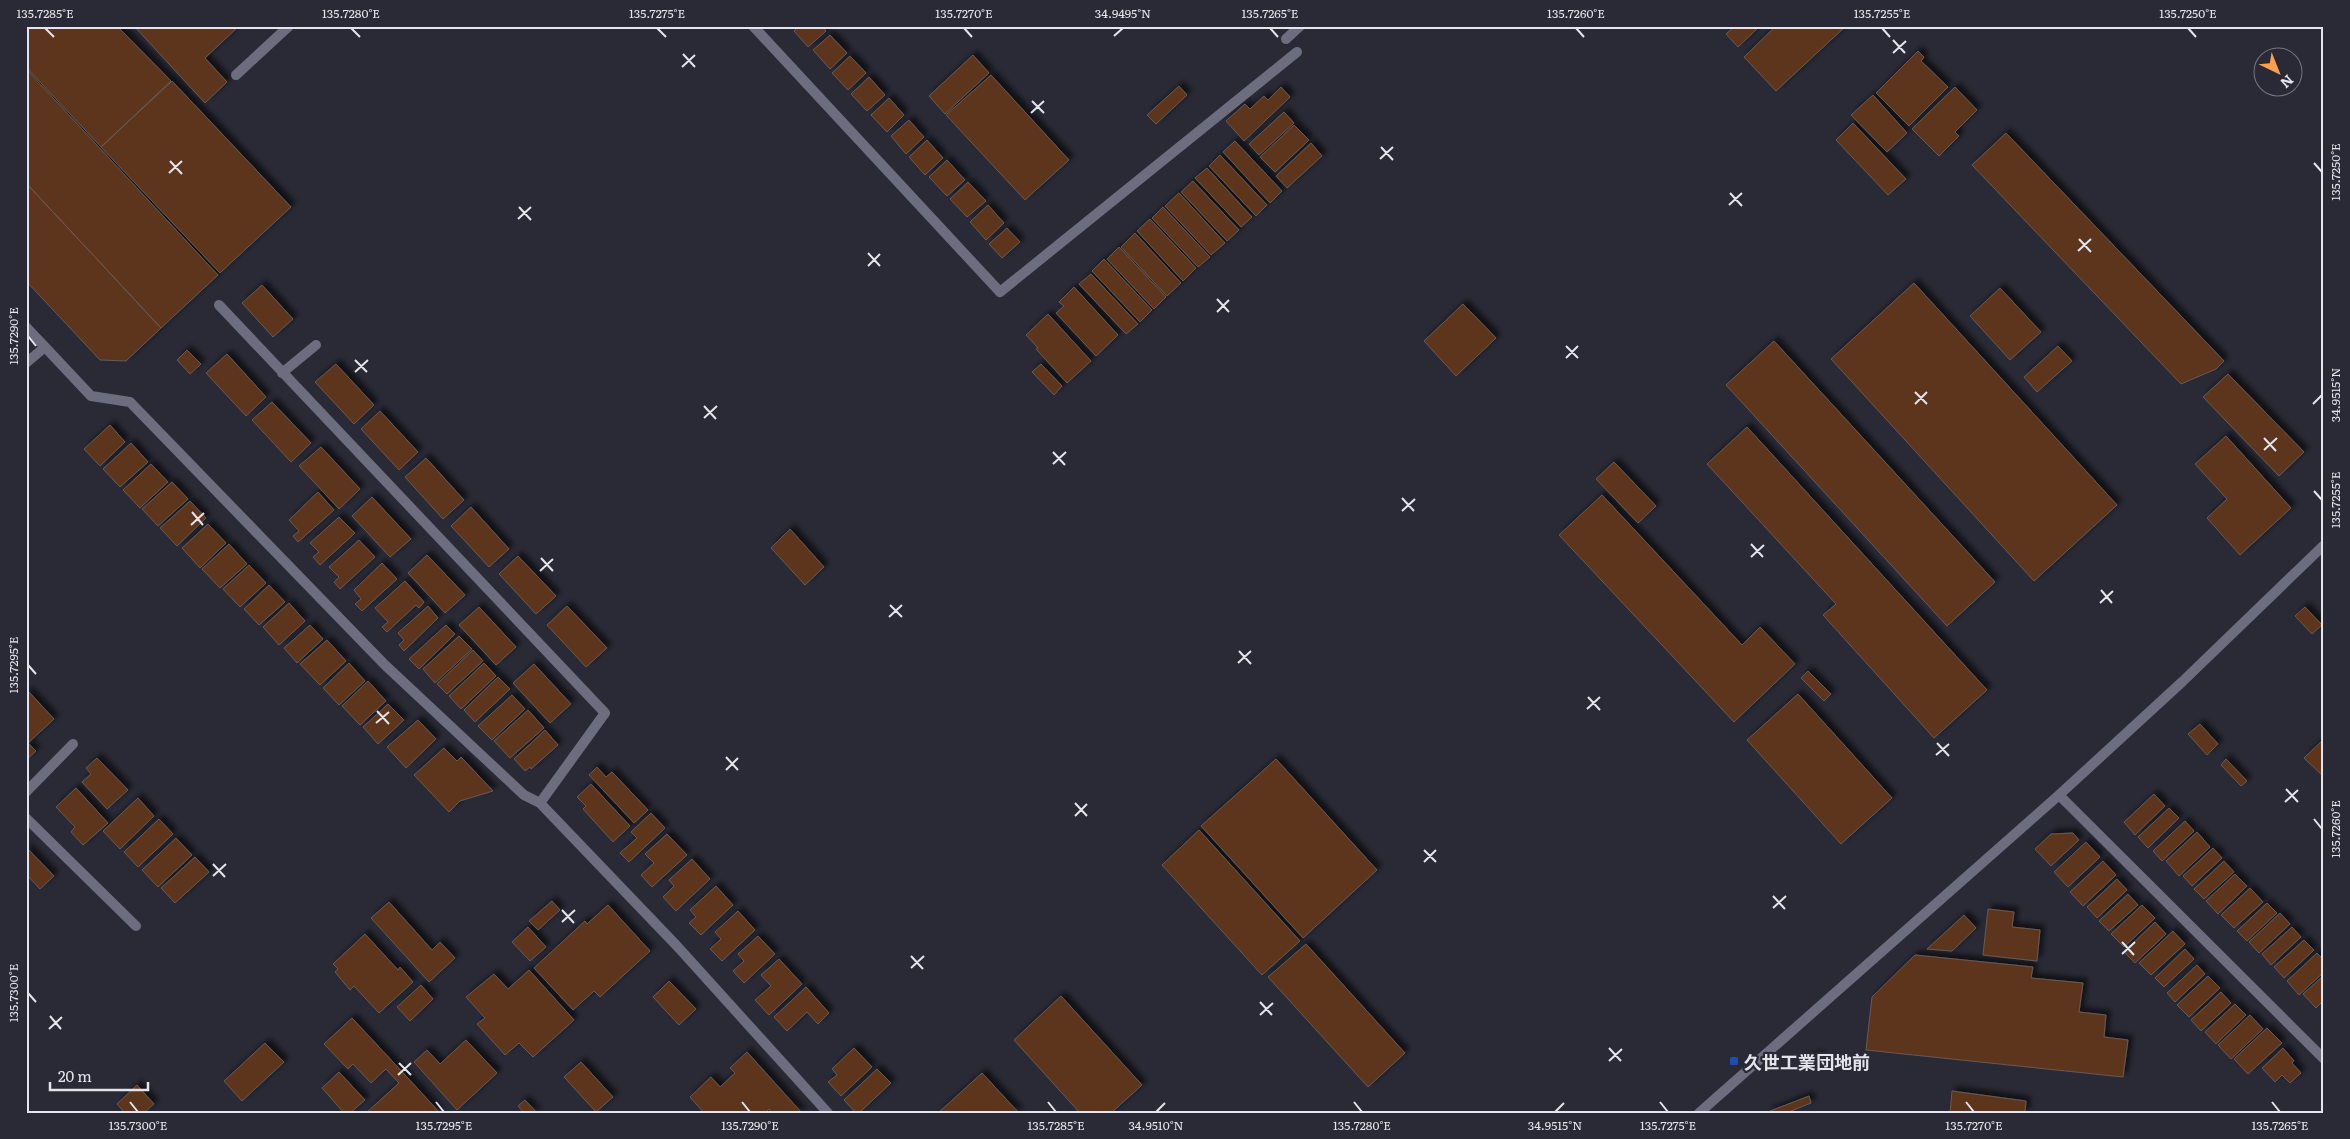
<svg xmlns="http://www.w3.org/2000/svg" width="2350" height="1139" viewBox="0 0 2350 1139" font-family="Literata,'Noto Sans JP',serif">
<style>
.building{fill:#5c361f;stroke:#695a52;filter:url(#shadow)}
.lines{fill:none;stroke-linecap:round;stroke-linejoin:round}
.street{stroke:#6c6e80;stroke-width:10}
.ticks{fill:none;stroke:#e4e4ed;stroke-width:2}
.transit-dot{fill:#1a4fb4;stroke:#2a2a37;stroke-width:2}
.labels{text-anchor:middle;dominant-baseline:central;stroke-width:4.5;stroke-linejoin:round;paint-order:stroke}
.poi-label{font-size:18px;font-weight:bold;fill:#e4e4ed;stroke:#2a2a37;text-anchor:start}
.neatline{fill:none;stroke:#e4e4ed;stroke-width:2}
.ticks-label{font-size:12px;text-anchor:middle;fill:#e4e4ed}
</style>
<defs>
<filter id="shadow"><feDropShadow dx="4.5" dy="-4.5" stdDeviation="2.5" flood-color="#0009"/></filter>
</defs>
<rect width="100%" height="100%" fill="#2a2a37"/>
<path class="building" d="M26 26H117L171 81 101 147 26 67Z
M134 26H239L205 58 227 82 205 103Z
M799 26H822L826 31 808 47 794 31Z
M1735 26H1760L1738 47 1726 34Z
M1776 26H1846L1776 91 1744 57Z
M830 35 847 53 830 69 813 50Z
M1918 51 1924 57 1921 61 1948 87 1909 126 1876 93Z
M973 55 989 73 945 114 929 96Z
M850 56 866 73 848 90 832 73Z
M26 69 218 275 161 328 26 183Z
M991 75 1069 160 1025 200 946 115Z
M869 77 885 95 867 111 851 94Z
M172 81 291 207 220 273 101 147Z
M1179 86 1187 95 1156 124 1147 115Z
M1281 87 1290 97 1244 141 1226 121 1245 104 1250 109 1264 96 1268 100Z
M1955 87 1977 110 1955 132 1959 136 1939 156 1912 129Z
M1873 95 1907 133 1887 152 1851 115Z
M889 98 904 115 887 132 871 115Z
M1284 112 1294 123 1259 155 1249 144Z
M909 120 924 137 906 154 891 136Z
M1853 123 1906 179 1888 195 1836 140Z
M1294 125 1309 140 1275 172 1260 157Z
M2006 133 2224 361 2216 369 2181 384 1972 165Z
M927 140 943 158 925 175 909 157Z
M1235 141 1282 191 1270 203 1223 152Z
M1311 143 1322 156 1287 188 1276 176Z
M1220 155 1267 205 1256 216 1209 166Z
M947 160 965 180 947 196 929 177Z
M1207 168 1252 217 1241 227 1195 178Z
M1193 181 1239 230 1227 241 1181 192Z
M968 182 986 201 967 217 950 199Z
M26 183 161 328 126 361 100 360 26 281Z
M1179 193 1225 243 1211 255 1165 206Z
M988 205 1004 223 986 240 970 222Z
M1163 207 1210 257 1198 267 1152 218Z
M1150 219 1196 268 1183 281 1137 231Z
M1007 228 1020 242 1002 258 989 244Z
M1135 233 1181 283 1167 296 1121 247Z
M1119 247 1166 297 1154 309 1107 259Z
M1104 259 1152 310 1140 322 1092 271Z
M1091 274 1138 324 1126 334 1079 284Z
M1914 283 2117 505 2034 581 1831 359Z
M262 285 293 319 273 337 242 303Z
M1074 287 1118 335 1096 356 1056 313 1064 306 1059 302Z
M2000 288 2041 332 2010 360 1970 316Z
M1463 304 1496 338 1456 376 1424 341Z
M1048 314 1091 361 1067 383 1036 349 1038 348 1026 335Z
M1774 341 1995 582 1947 626 1726 385Z
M2058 346 2072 361 2037 392 2024 377Z
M187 350 201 364 190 374 177 360Z
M227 354 266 397 246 416 206 373Z
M336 364 374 405 354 424 315 382Z
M1041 364 1062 386 1054 395 1032 372Z
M2228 374 2304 452 2279 476 2203 397Z
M272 402 311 443 291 462 252 420Z
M380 411 418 452 399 470 361 429Z
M110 425 125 442 100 466 84 449Z
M1747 427 1987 690 1934 738 1823 615 1836 604 1707 464Z
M2226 436 2291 508 2240 555 2207 518 2227 499 2195 464Z
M131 443 148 462 120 487 103 469Z
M321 447 360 489 339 509 299 466Z
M426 458 464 500 443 519 405 477Z
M1614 462 1656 506 1638 523 1596 479Z
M151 464 168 482 140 508 123 490Z
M172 482 188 499 158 526 142 509Z
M318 492 334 510 298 542 293 536 299 531 289 520Z
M1602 495 1742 645 1760 627 1795 664 1734 722 1559 535Z
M372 497 411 539 390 557 352 516Z
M190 501 206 518 177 546 160 528Z
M471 507 509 549 489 567 451 526Z
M339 517 355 533 320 565 313 557 319 552 310 543Z
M208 524 226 543 200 568 182 548Z
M790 529 824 567 805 585 771 548Z
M359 540 375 557 340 589 334 582 339 577 329 567Z
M229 544 247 564 220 588 202 569Z
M427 555 465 595 445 613 408 573Z
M518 556 556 596 536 614 499 574Z
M382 563 397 579 362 611 355 604 361 599 354 590Z
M249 565 266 583 240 607 223 589Z
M405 581 424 602 419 608 416 605 387 632 382 627 388 622 375 608Z
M269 585 285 602 259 625 244 609Z
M289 603 305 621 279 645 263 627Z
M428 606 438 618 404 651 399 645 404 640 398 633Z
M567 606 607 648 586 667 547 625Z
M479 607 516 647 496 665 459 625Z
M2305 607 2322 625 2312 634 2295 616Z
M310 625 323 639 297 663 284 648Z
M446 625 455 634 419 669 409 659Z
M459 636 472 649 435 683 423 669Z
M327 640 346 661 320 685 300 664Z
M473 650 483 661 447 694 437 684Z
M349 663 365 681 339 705 323 688Z
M484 663 496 676 461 709 449 696Z
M534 664 571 704 550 723 513 683Z
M1808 671 1831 694 1824 701 1801 678Z
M498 677 510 689 475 722 464 710Z
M368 681 386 701 360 725 342 706Z
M28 691 54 719 28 743 36 751 26 760V693Z
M1798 694 1892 798 1841 844 1747 740Z
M512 695 525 709 492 740 478 726Z
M388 704 404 720 378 744 363 727Z
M528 710 544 728 510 758 494 741Z
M418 720 436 739 406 768 387 747Z
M2200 724 2218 744 2207 755 2188 734Z
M545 730 558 745 531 769 530 767 525 771 514 759Z
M2324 739V777L2304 758Z
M444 748 457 761 461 757 493 791 460 801 449 812 414 775Z
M97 758 128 790 107 809 82 782 91 774 86 768Z
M1276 759 1377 870 1303 938 1201 826Z
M2226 759 2247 781 2241 786 2221 765Z
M597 767 606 777 612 772 648 810 634 823 589 775Z
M591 784 630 826 613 842 583 809 586 806 577 797Z
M76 788 108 823 83 845 71 832 75 827 56 807Z
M2154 794 2165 806 2135 835 2124 822Z
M138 798 154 816 120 849 103 831Z
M2169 808 2179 818 2148 848 2138 837Z
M651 813 665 828 629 862 620 853 637 838 631 832Z
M159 819 173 834 138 867 124 852Z
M2185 821 2194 831 2162 861 2153 851Z
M1199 830 1300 941 1262 975 1162 865Z
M2197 832 2210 847 2179 876 2166 861Z
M2073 833 2079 840 2051 866 2035 849 2051 834Z
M667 834 687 855 652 887 641 875 654 863 645 854Z
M176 838 192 855 158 887 142 870Z
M2086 842 2100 857 2068 887 2054 872Z
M26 847 54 876 40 889 26 874Z
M2213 848 2222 858 2192 886 2183 876Z
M195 857 209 872 175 903 161 888Z
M692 859 710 879 676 911 663 897 674 886 669 880Z
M2103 861 2116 875 2083 906 2070 892Z
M2224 861 2234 872 2204 899 2194 889Z
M2235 874 2247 886 2218 914 2206 901Z
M2117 879 2127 890 2097 918 2087 907Z
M716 886 733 905 701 935 689 923 696 917 690 910Z
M2250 888 2263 902 2234 928 2221 915Z
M2128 894 2138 905 2109 931 2099 921Z
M552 901 560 910 538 930 529 921Z
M389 902 432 950 440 942 455 958 429 982 371 918Z
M2267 903 2277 913 2247 941 2237 931Z
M608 905 650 951 600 997 594 991 573 1010 534 968 585 921 587 924Z
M2142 905 2155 918 2124 947 2111 934Z
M1988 909 2014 912 2012 927 2040 930 2037 961 1983 955Z
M738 911 755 930 722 961 710 949 721 939 715 932Z
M2280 913 2290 924 2259 953 2249 942Z
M1964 915 1976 928 1952 951 1927 949Z
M2155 922 2166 934 2135 963 2124 952Z
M528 927 546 947 530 961 512 942Z
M2292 927 2301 937 2271 965 2262 954Z
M2173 931 2185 944 2151 975 2139 963Z
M365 934 398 970 400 967 413 982 379 1013 354 986 350 990 335 972 338 969 333 964Z
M758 936 775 954 744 983 733 971 744 961 738 954Z
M2304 940 2314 950 2284 978 2274 967Z
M1306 944 1405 1053 1368 1087 1268 977Z
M2185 949 2194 959 2164 987 2155 978Z
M2317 953 2324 960V972L2299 995 2287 981Z
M1915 955 2033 967 2031 978 2083 983 2079 1012 2106 1015 2104 1037 2128 1040 2123 1077 1866 1050 1872 997Z
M779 959 802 984 769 1015 755 1000 771 986 761 975Z
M2197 965 2205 974 2175 1002 2167 993Z
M529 970 574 1020 533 1057 519 1043 505 1055 477 1024 485 1018 466 997 494 974 508 989Z
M2324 975V1000L2316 1008 2303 994Z
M2208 976 2220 988 2189 1017 2177 1005Z
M669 981 696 1009 679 1025 653 997Z
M421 985 433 999 410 1021 397 1007Z
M806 987 829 1013 818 1024 807 1012 787 1031 774 1017Z
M2221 992 2231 1003 2201 1031 2191 1020Z
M1061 996 1142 1085 1111 1113H1080L1014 1040Z
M2235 1004 2246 1015 2216 1044 2205 1032Z
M2250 1015 2263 1029 2231 1059 2218 1045Z
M352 1018 406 1076 440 1113H366L399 1083 386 1069 371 1083 353 1064 348 1069 324 1044Z
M2267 1028 2282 1043 2248 1074 2234 1059Z
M466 1040 497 1073 457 1110 414 1062 427 1050 440 1064Z
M265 1043 284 1062 242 1101 224 1081Z
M854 1048 872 1067 841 1096 828 1082 837 1075 832 1069Z
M2283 1048 2294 1061 2292 1063 2301 1073 2290 1083 2282 1075 2275 1082 2262 1068Z
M747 1052 802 1113H772L769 1109 765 1113H704L690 1097 711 1077 720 1087 735 1073 730 1068Z
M1820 1055 1822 1061 1802 1066 1801 1060Z
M581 1062 613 1097 596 1112 564 1077Z
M877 1069 891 1083 859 1113H856L844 1100Z
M339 1072 365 1100 350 1113H344L322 1088Z
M982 1073 1019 1113H938Z
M137 1085 154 1104 144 1113H125L117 1104Z
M1952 1091 2026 1101 2025 1113H1950Z
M1809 1096 1811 1103 1786 1113H1765Z
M525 1100 537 1113H524L518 1106Z"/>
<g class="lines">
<path class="street" d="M753 26 1000 292 1297 52
M1286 39 1300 26
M236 75 289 26
M219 305 605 713 540 803
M26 327 45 347 26 363
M45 347 91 396 130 402 385 665 524 795 540 803 677 946 828 1113
M282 373 316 345
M26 792 73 744
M2059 795 2324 1059
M26 818 136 926
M1699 1113 2059 795 2182 682 2324 545"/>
</g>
<path class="ticks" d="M45 28 54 37M351 28 360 37M657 28 666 37M964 28 972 37M1270 28 1278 37M1576 28 1584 37M1882 28 1890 37M2188 28 2196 37M1114 36 1123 28M1893 40 1905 53M1893 53 1906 41M683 54 695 67M682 67 695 55M1032 101 1044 113M1031 113 1044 101M1381 147 1393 160M1380 159 1393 147M170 161 182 174M2314 163 2322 172M169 173 182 161M1730 193 1742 206M1729 205 1742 193M519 207 531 220M518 219 531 207M2079 239 2091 252M2078 251 2091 239M868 253 880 266M868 266 880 254M1217 299 1229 312M1217 312 1229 300M28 336 36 346M1566 346 1578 358M1566 358 1578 346M355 360 367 372M355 372 368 360M1915 392 1927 404M1915 404 1927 392M2313 404 2322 395M704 406 716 419M704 418 717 406M2264 438 2276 451M2264 450 2277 438M1053 452 1065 465M1053 464 1066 452M2314 491 2322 500M1402 498 1414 511M1402 511 1415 499M192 512 203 525M191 525 204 513M1751 544 1763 557M1751 557 1764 545M541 558 553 571M540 571 553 559M2101 590 2112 603M2100 603 2113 591M890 605 902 617M889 617 902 605M1239 651 1251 664M1238 663 1251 651M28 665 36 674M1588 697 1600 710M1587 709 1600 697M377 711 389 724M376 723 389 712M1937 743 1949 756M1936 755 1949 744M726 757 738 770M726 770 738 758M2286 789 2298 802M2285 802 2298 790M1075 803 1087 816M1075 816 1087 804M2314 819 2322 829M1424 850 1436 862M1424 862 1436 850M213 864 225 877M213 876 226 864M1773 896 1785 909M1773 908 1786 896M562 910 574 923M562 922 575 910M2122 942 2134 955M2122 954 2135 942M911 956 923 969M911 968 924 956M28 993 36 1002M1260 1002 1272 1015M1260 1015 1273 1003M50 1016 61 1029M49 1029 62 1017M1609 1048 1621 1061M1609 1061 1622 1049M399 1063 411 1075M398 1075 411 1063M130 1102 138 1112M436 1102 444 1112M742 1102 750 1112M1048 1102 1056 1112M1354 1102 1362 1112M1660 1102 1668 1112M1966 1102 1974 1112M2272 1102 2280 1112M1156 1112 1165 1103M1555 1112 1564 1103"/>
<rect class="transit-dot" x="1729" y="1056" width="10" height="10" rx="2.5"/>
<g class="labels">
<g class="poi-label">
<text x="1744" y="1061">久世工業団地前</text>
</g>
</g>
<rect width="2350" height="1139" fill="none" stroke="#2a2a37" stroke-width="55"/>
<g transform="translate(2278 72) rotate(137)"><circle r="24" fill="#2a2a37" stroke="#747480"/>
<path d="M0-4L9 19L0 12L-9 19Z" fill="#fa9f4f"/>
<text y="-8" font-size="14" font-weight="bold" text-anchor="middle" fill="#e4e4ed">N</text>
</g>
<path d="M50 1082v8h98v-8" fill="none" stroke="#e4e4ed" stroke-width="2.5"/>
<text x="58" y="1082" font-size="15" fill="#e4e4ed" stroke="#2a2a37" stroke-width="4" paint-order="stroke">20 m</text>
<rect x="28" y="28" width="2294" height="1084" class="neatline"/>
<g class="ticks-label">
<text x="45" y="18">135.7285°E</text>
<text x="351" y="18">135.7280°E</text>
<text x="657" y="18">135.7275°E</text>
<text x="964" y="18">135.7270°E</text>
<text x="1123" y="18">34.9495°N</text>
<text x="1270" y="18">135.7265°E</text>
<text x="1576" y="18">135.7260°E</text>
<text x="1882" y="18">135.7255°E</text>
<text x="2188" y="18">135.7250°E</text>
<text transform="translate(2336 172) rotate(-90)" y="4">135.7250°E</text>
<text transform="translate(14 336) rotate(-90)" y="4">135.7290°E</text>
<text transform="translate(2336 395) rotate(-90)" y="4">34.9515°N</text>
<text transform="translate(2336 500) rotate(-90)" y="4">135.7255°E</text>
<text transform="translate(14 665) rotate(-90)" y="4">135.7295°E</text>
<text transform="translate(2336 829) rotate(-90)" y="4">135.7260°E</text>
<text transform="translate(14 993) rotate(-90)" y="4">135.7300°E</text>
<text x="138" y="1130">135.7300°E</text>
<text x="444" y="1130">135.7295°E</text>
<text x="750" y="1130">135.7290°E</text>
<text x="1056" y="1130">135.7285°E</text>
<text x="1156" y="1130">34.9510°N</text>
<text x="1362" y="1130">135.7280°E</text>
<text x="1555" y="1130">34.9515°N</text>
<text x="1668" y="1130">135.7275°E</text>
<text x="1974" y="1130">135.7270°E</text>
<text x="2280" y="1130">135.7265°E</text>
</g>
</svg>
